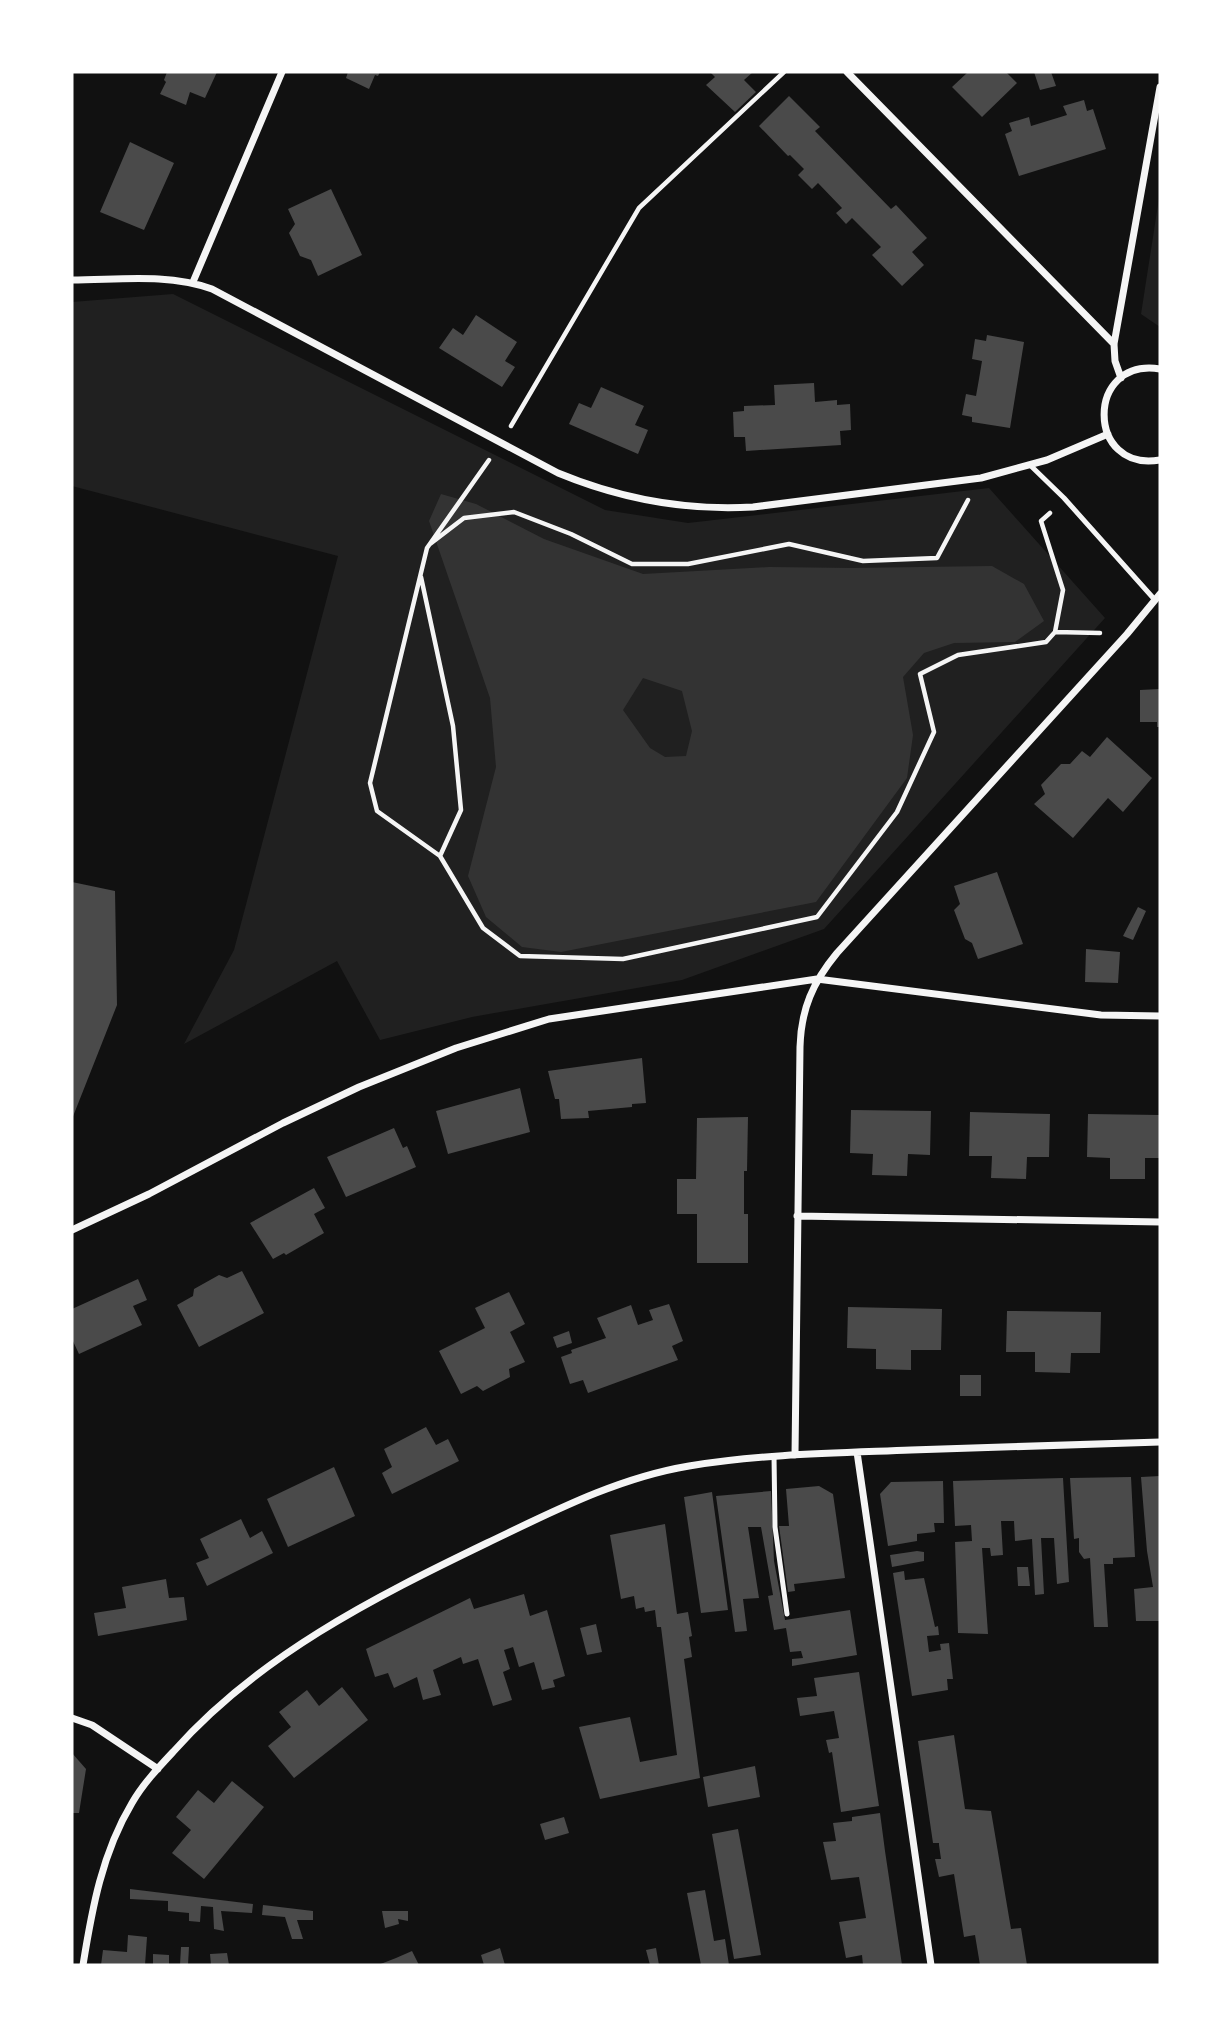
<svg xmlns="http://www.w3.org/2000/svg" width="1232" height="2037" viewBox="0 0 1232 2037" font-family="'Work Sans',sans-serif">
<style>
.green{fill:#202020}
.water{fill:#333;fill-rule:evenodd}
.building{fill:#4a4a4a}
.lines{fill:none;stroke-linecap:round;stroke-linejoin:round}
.path{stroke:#f5f5f5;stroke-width:4.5}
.service{stroke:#f5f5f5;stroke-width:5}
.minor{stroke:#f5f5f5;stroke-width:7}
</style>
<rect width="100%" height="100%" fill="#111"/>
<path class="green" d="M1160 192V327L1141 314Z
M173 294 605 510 688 523 989 488 1105 618 824 929 682 980 472 1017 380 1040 337 961 184 1044 234 950 338 556 72 486V302Z"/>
<path class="water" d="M441 494 476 504 544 539 643 574 769 567 851 568 992 566 1024 584 1044 621 1015 642 954 643 924 653 903 677 913 735 907 778 816 902 561 952 522 947 486 917 468 876 496 767 490 698 429 521ZM643 678 682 691 692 731 686 756 665 757 650 748 623 710Z"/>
<path class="building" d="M167 72H217L205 98 190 92 186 105 160 94 166 82 164 80Z
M348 72H380L378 76 375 75 369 89 346 78Z
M710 72H753L744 80 756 92 735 112 706 85 715 77Z
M968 72H1006L1017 83 982 117 952 87Z
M1034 72H1051L1056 86 1040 90Z
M789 96 820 127 815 131 891 209 896 205 927 238 912 252 924 265 902 286 872 255 881 247 852 218 846 224 836 213 842 208 818 183 812 189 798 175 804 169 790 155 788 156 759 126Z
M1084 100 1087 111 1093 109 1106 149 1019 176 1005 134 1012 131 1009 123 1029 117 1031 126 1067 115 1063 106Z
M130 142 174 163 144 230 100 212Z
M331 189 362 255 318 276 311 260 300 256 289 233 295 224 288 209Z
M476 315 517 342 505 361 515 367 502 387 439 348 453 328 463 335Z
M987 335 1024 342 1010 428 972 422V417L962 415 966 394 976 396 979 379 982 361 972 359 975 339 986 341Z
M814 383 815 402 837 400V405L850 404 851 430 840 431 841 445 746 451 745 437H734L733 412 744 411V406L775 405 774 385Z
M601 387 644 406 635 425 648 430 638 454 569 424 579 403 591 408Z
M1160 689V727H1157V722H1140V690Z
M1107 737 1152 778 1123 812 1108 798 1073 838 1034 804 1045 794 1041 785 1061 764H1070L1082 751 1090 757Z
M997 872 1023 944 978 959 972 943 965 939 954 910 960 904 954 886Z
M72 882 115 891 117 1005 72 1119Z
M1138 907 1146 911 1133 940 1123 936Z
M1086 949 1120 952 1118 983 1085 982Z
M642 1058 646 1103 632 1104V1107L588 1111 589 1118 561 1119 559 1099H555L548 1071Z
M520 1088 530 1132 448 1154 436 1111Z
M851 1110 931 1111 930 1155 908 1154 907 1176 872 1175 873 1154 850 1153Z
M970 1112 1050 1114 1049 1157H1027L1026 1179 991 1178 992 1156H969Z
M1088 1114 1160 1115V1158H1145V1179H1110V1158L1087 1157Z
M748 1117 747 1171H744V1214H748V1263H697V1214H677V1179H696L697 1118Z
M394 1128 403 1148 407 1146 416 1167 346 1197 327 1157Z
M314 1188 325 1208 314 1214 324 1233 286 1255 284 1253 273 1259 250 1223Z
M242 1271 264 1313 199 1347 177 1305 193 1296 194 1289 219 1275 227 1278Z
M138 1279 147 1300 133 1306 142 1325 79 1354 72 1339V1309Z
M509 1292 525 1324 510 1332 525 1362 509 1369 510 1377 483 1391 477 1386 461 1394 439 1351 485 1328 475 1308Z
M669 1304 683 1341 672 1346 678 1360 588 1393 583 1380 570 1384 561 1357 572 1353 571 1350 606 1338 597 1318 631 1305 638 1325 653 1320 649 1310Z
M848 1307 942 1309 941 1350H911V1370L876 1369V1349L847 1348Z
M1007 1311 1101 1312 1100 1353H1071L1070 1373 1035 1372V1352H1006Z
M569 1331 572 1343 557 1348 553 1337Z
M960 1375H981V1396H960Z
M426 1427 436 1445 448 1439 459 1461 392 1494 382 1473 392 1467 384 1449Z
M334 1467 355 1516 288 1547 267 1499Z
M1160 1476V1621H1136L1134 1589 1153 1587 1147 1551 1141 1477Z
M1131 1477 1135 1557 1113 1558V1564H1104L1108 1627H1094L1090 1558 1084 1559 1079 1552V1538L1074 1539 1070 1478Z
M1063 1478 1069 1582 1057 1584 1054 1538H1041L1044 1594 1035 1595 1032 1539 1015 1541 1014 1521H1001L1003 1555 991 1556 990 1548H982L988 1634 958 1633 955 1542 972 1541 971 1525 955 1526 953 1481Z
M943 1481 944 1523H934L935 1532 917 1534V1541L888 1546 880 1494 891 1482Z
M819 1486 833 1494 845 1578 794 1584 795 1591 788 1592 779 1526H789L786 1489Z
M771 1491 774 1561 785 1620 850 1610 857 1655 792 1666V1659L803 1658 801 1651 790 1652 786 1628 774 1630 768 1596 773 1595 761 1527H748L759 1598 743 1599 747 1631 735 1632 716 1496Z
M712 1492 728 1610 701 1613 684 1497Z
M241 1519 250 1538 262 1531 273 1553 207 1586 196 1563 209 1558 200 1539Z
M665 1524 677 1614 688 1612 692 1636 689 1637 692 1657 684 1659 700 1778 600 1799 579 1727 630 1717 640 1762 677 1755 661 1627H657L655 1610 645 1612 644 1607 636 1609 634 1596 621 1599 610 1535Z
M917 1551 924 1552V1561L892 1567 890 1555Z
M1017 1567H1028L1030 1586H1018Z
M904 1571 905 1580 924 1578 935 1627 938 1626 939 1635 927 1636 929 1652 941 1650 940 1644 949 1643 953 1679H947L948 1690 912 1696 893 1573Z
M166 1579 169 1598 184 1597 187 1620 98 1636 94 1613 126 1608 122 1587Z
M524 1594 530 1616 547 1610 565 1676 553 1680 555 1687 542 1690 534 1662 519 1667 513 1647 504 1650 510 1669 503 1672 512 1700 493 1706 478 1659 463 1664 461 1657 433 1670 441 1695 423 1700 417 1677 394 1688 388 1673 375 1677 366 1649 470 1598 474 1609Z
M596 1624 602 1652 587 1655 580 1628Z
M859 1672 879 1806 841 1812 832 1752 829 1753 826 1740 839 1738 834 1711 800 1716 797 1698 817 1696 814 1678Z
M342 1687 368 1720 294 1778 268 1746 291 1727 279 1712 307 1690 319 1706Z
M954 1735 965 1809 991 1811 1011 1929 1021 1928 1027 1965H980L975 1935 964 1937 954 1874 939 1877 935 1859H941L939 1845V1843H933L918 1741Z
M72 1753 86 1769 79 1813H72Z
M755 1766 760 1797 708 1807 703 1777Z
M232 1781 264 1807 204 1879 172 1853 191 1830 176 1817 198 1790 214 1803Z
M880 1813 885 1851 902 1965H863L862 1955 846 1958 839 1922 866 1918 859 1877 831 1880 823 1842 836 1841 833 1823 852 1821V1817Z
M564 1817 569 1833 545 1840 540 1824Z
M738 1829 761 1955 734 1959 712 1834Z
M130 1889 253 1904 252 1913 221 1911 224 1931 214 1929 213 1907 201 1906 200 1922 189 1921V1913L168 1911V1901L130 1899Z
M705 1890 714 1941 725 1939 729 1965H701L687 1893Z
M263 1905 313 1911V1920H297L303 1939H292L285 1917 262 1915Z
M382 1911H408V1921L398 1919 399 1924 385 1928Z
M128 1935 147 1937 145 1965H101L103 1950 127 1952Z
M181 1947H189L188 1965H180Z
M500 1948 505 1965H484L481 1955Z
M656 1948 659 1965H650L646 1950Z
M412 1951 419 1965H378L396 1958Z
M227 1953 229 1965H211L210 1954Z
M153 1954 169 1955V1965H153Z"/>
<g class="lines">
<path class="path" d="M511 426 639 208 784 72
M489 460 427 548 370 783 377 811 440 856 483 928 520 956 623 959 817 917 897 812 934 732 920 674 958 655 1046 642 1055 632 1063 590 1041 521 1050 513
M430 544 464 518 514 512 571 534 632 564H688L789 544 863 561 937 558 968 500
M421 577 453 726 461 810 440 856
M1055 632 1100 633"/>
<path class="service" d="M1031 466 1064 498 1155 600
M774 1456 775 1527 787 1614"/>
<path class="minor" d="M847 72 1114 344
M72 280C118 280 167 273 212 289L558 473C621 499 685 511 753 507L981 478 1047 460 1108 434
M193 282 282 72
M1160 369C1085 357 1086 473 1160 460
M1121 378 1115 361 1114 344 1160 87
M797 1216 1160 1222
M72 1230 149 1194 283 1123 359 1087 456 1048 549 1019 817 979 1101 1015 1160 1016
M857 1452 931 1965
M795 1455 800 1047C801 1009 813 982 837 953L1127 634 1160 594
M72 1718 92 1725 158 1769
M83 1965C92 1909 102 1853 132 1803 143 1784 158 1768 173 1752 258 1656 373 1598 487 1543 552 1512 617 1478 689 1466 762 1454 837 1453 911 1450 994 1447 1077 1444 1160 1442"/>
</g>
<rect width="1232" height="2037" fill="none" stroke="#ffffff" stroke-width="147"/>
</svg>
